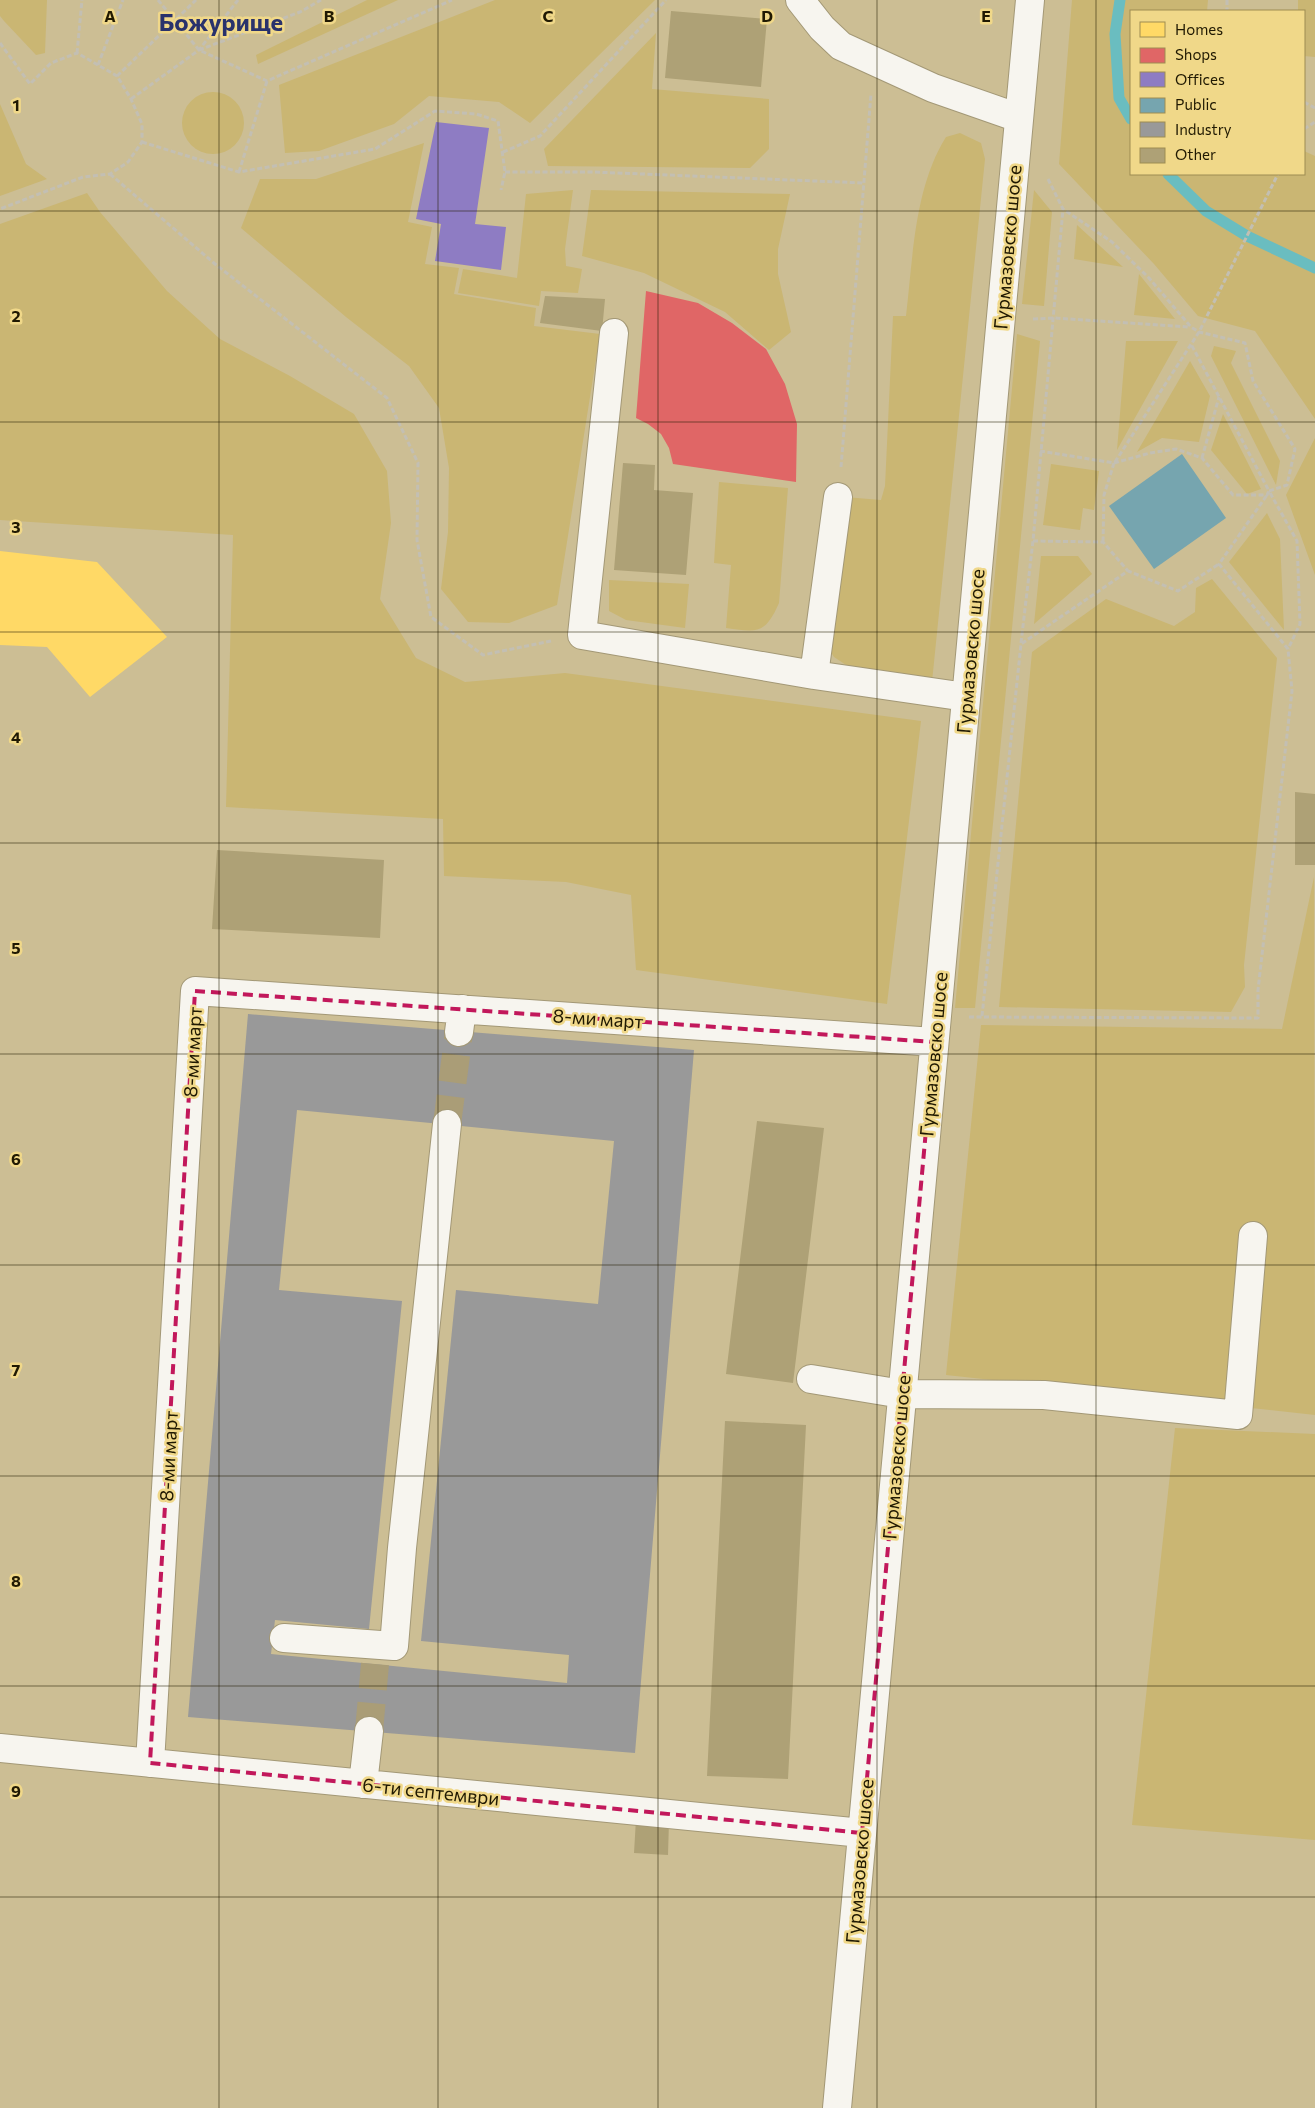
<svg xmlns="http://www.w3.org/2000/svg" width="1315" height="2108" viewBox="0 0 1315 2108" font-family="Commissioner,sans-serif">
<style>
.green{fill:#cab673}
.homes{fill:#ffd966}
.shops{fill:#e06666}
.offices{fill:#8e7cc3}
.public{fill:#76a5af}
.industry{fill:#999;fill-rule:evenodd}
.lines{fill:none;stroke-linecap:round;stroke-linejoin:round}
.stream{stroke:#6abdc0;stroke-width:11}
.building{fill:#aea176}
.minor-tunnel{stroke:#aa9d77;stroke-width:28;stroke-dasharray:28 14;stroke-linecap:butt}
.minor-casing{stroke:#a39876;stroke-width:30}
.path{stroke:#c3bfb3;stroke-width:3;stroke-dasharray:5 2.5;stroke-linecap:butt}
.minor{stroke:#f7f5ef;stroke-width:28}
.marked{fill:none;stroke:#c2185b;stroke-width:4;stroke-dasharray:10 6;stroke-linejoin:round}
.grid{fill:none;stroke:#201902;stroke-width:1;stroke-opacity:0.55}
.labels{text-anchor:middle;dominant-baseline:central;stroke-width:5;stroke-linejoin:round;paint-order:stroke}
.street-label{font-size:19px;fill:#201902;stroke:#f0d889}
.district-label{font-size:24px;font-weight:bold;fill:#29326c;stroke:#f0d889}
.grid-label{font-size:16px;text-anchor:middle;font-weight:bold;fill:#201902;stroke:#f0d889;stroke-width:5;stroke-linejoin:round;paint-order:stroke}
</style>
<rect width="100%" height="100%" fill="#ccbe94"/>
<path class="green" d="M0 0H47L45 53 36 55 4 21 0 16Z
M367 0H398L258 64 256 55Z
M495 0H655L530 123 499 102 429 96 394 124 319 151 285 153 279 85Z
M1072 0H1208L1207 11H1131V174H1304V151L1315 156V419L1255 331 1198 316 1154 264 1059 164Z
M1298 0H1315V57L1304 56V11H1298Z
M656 33 652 89 769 99V149L750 168 548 166 544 149Z
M182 123a31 31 0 1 1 62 0a31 31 0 1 1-62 0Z
M0 104 26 164 47 179 0 196Z
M960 133 981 143 985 159 932 682 846 665 834 657 827 646 845 497 881 500 885 486 893 316H906C913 258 914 188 946 137Z
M424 143 408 222 432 227 425 264 459 268 454 294 536 308 534 326 600 334 557 605 509 623 468 622 441 589 448 532 449 468 439 408 409 366 346 317 241 228 260 179H316Z
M573 190 565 249 566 266 582 269 578 293 541 291 539 306 458 293 463 269 517 278 526 194Z
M591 190 790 194 778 249V274L791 332 769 350 725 312 644 273 582 256Z
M1034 190 1052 212 1044 306 1022 304Z
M87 193 100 212 167 291 220 339 290 376 354 414 387 471 391 523 380 599 416 658 465 682 565 673 921 721 887 1004 636 970 631 895 566 882 444 876 443 819 226 807 233 535 0 520V224Z
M1077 225 1123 267 1074 259Z
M1139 274 1175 319 1134 315Z
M1017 334 1040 341 975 1008H955Z
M1126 341H1178L1117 450Z
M1214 346 1236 351 1231 363 1280 461 1276 485 1211 356Z
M1190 361 1210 396 1199 442 1162 438 1137 452Z
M1223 414 1261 489 1247 494 1211 450Z
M1315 438V575L1286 495Z
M1051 464 1099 471 1094 510 1083 508 1080 530 1043 525Z
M719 482 788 488 779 603C765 635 757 632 726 628L731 565 714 563Z
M1267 513 1280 539 1284 630 1229 562Z
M1041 556H1078L1092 574 1034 624Z
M1212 579 1277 658 1244 965 1245 987 1231 1012 999 1007 1032 652 1106 599 1174 626 1195 612 1196 588Z
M609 580 689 584 685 628 626 620 609 611Z
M1314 877 1315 1415 946 1375 981 1025 1282 1029Z
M1175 1428 1315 1434V1840L1132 1825Z"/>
<path class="homes" d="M0 551 97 562 167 637 90 697 47 647 0 645Z"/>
<path class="shops" d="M646 291 698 303 732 323 766 349 785 384 797 424 796 482 673 464 669 448 661 434 648 424 636 418Z"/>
<path class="offices" d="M436 122 489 128 475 224 506 227 501 270 435 261 441 224 416 219Z"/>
<path class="public" d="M1182 454 1226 518 1154 569 1109 506Z"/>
<path class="industry" d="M248 1014 694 1050 635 1753 188 1717ZM297 1110 614 1141 598 1304 456 1290 421 1641 569 1655 567 1683 271 1654 275 1620 369 1629 402 1301 279 1290Z"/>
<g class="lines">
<path class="stream" d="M1120 0 1115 34 1119 98 1131 119
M1168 174 1206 211 1247 236 1315 268"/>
</g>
<path class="building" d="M671 11 767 19 761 87 665 78Z
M545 296 605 299 602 331 540 323Z
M623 463 655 465 654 490 693 493 686 575 614 570Z
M1295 792 1315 794V865H1295Z
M217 850 384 860 380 938 212 929Z
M757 1121 824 1128 793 1383 726 1374Z
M725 1421 806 1425 788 1779 707 1776Z
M636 1819 669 1821 668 1855 634 1853Z"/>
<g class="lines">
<path class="minor-tunnel" d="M447 1124 459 1032
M369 1731 375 1664"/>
<g class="minor-casing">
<path id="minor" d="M800 0 822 28 841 46 933 88 1019 118
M614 333 582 635 814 675 966 697
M814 675 838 497
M459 1032 462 1009
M811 1379 902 1394 1044 1395 1238 1415 1253 1236
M284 1638 394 1646 402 1548 447 1124
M0 1748 862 1833
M150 1763 195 991 934 1042
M363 1784 369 1731
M837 2108 1030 0"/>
</g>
<path class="path" d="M158 0 199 50 267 81 452 0
M1227 0V11
M0 43 30 84 51 63 77 53 117 76 131 99 142 124V142L128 162 110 174 83 177 0 209
M199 50 300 12 321 0
M77 53 82 0
M98 65 123 0
M117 76 196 0
M131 99 199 50 238 0
M1304 102 1315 108
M1304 129 1315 122
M142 142 239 172 375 149 435 111 476 114 498 121 505 172 501 190
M503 152 540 136 666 0
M239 172 267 81
M505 172H593L864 183
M110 174 215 264 387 398 418 463 417 540 431 617 483 655 551 641
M1048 179 1063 209 1112 242 1149 278 1191 327 1199 332 1245 343 1253 381 1295 449 1287 485 1269 491 1297 541 1300 624 1288 649
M1033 319 1054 318 1189 327
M1040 451 1114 463 1104 495 1103 542
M1202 458 1219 397
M1115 462 1199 332 1278 174
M1114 463 1150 453 1176 449 1202 458 1233 495H1267L1269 491 1191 344
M841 467 871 94
M1033 541 1103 542 1128 571
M1021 643 1033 541 1063 209
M982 1016 1021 644 1128 571 1178 591 1219 564
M969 1017 1258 1018V990L1292 691 1288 649 1219 564 1267 495"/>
<use href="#minor" class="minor"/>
</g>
<path class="marked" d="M195 991 934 1042 862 1833 150 1763Z"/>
<path class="grid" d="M219 0V2108M438 0V2108M658 0V2108M877 0V2108M1096 0V2108M0 211H1315M0 422H1315M0 632H1315M0 843H1315M0 1054H1315M0 1265H1315M0 1476H1315M0 1686H1315M0 1897H1315"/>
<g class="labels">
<g class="street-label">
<text transform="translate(1007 247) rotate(-85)">Гурмазовско шосе</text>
<text transform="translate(970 651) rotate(-85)">Гурмазовско шосе</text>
<text transform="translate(598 1018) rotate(4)">8-ми март</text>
<text transform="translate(192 1052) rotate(-87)">8-ми март</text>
<text transform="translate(933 1054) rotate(-85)">Гурмазовско шосе</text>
<text transform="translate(168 1456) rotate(-87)">8-ми март</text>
<text transform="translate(896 1457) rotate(-85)">Гурмазовско шосе</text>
<text transform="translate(431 1791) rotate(6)">6-ти септември</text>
<text transform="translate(859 1861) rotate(-85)">Гурмазовско шосе</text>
</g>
<g class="district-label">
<text x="221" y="21">Божурище</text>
</g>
</g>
<g class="grid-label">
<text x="110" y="22">A</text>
<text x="329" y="22">B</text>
<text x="548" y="22">C</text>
<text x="767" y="22">D</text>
<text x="986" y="22">E</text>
<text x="16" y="111">1</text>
<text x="16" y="322">2</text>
<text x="16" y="533">3</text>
<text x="16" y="743">4</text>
<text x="16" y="954">5</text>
<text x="16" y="1165">6</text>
<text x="16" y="1376">7</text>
<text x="16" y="1587">8</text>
<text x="16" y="1797">9</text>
</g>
<rect x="1130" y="10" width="175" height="165" fill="#f0d889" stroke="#9d8c53"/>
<rect x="1140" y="22" width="25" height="15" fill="#ffd966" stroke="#9d8c53"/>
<text x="1175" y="35" font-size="15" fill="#201902">Homes</text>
<rect x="1140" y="48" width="25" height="15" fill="#e06666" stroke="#9d8c53"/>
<text x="1175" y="60" font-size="15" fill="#201902">Shops</text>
<rect x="1140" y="72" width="25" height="15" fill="#8e7cc3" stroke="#9d8c53"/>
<text x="1175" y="85" font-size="15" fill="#201902">Offices</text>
<rect x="1140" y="98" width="25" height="15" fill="#76a5af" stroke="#9d8c53"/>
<text x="1175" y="110" font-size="15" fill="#201902">Public</text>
<rect x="1140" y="122" width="25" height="15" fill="#999999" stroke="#9d8c53"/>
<text x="1175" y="135" font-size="15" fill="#201902">Industry</text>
<rect x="1140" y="148" width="25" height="15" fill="#aea176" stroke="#9d8c53"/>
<text x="1175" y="160" font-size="15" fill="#201902">Other</text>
</svg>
